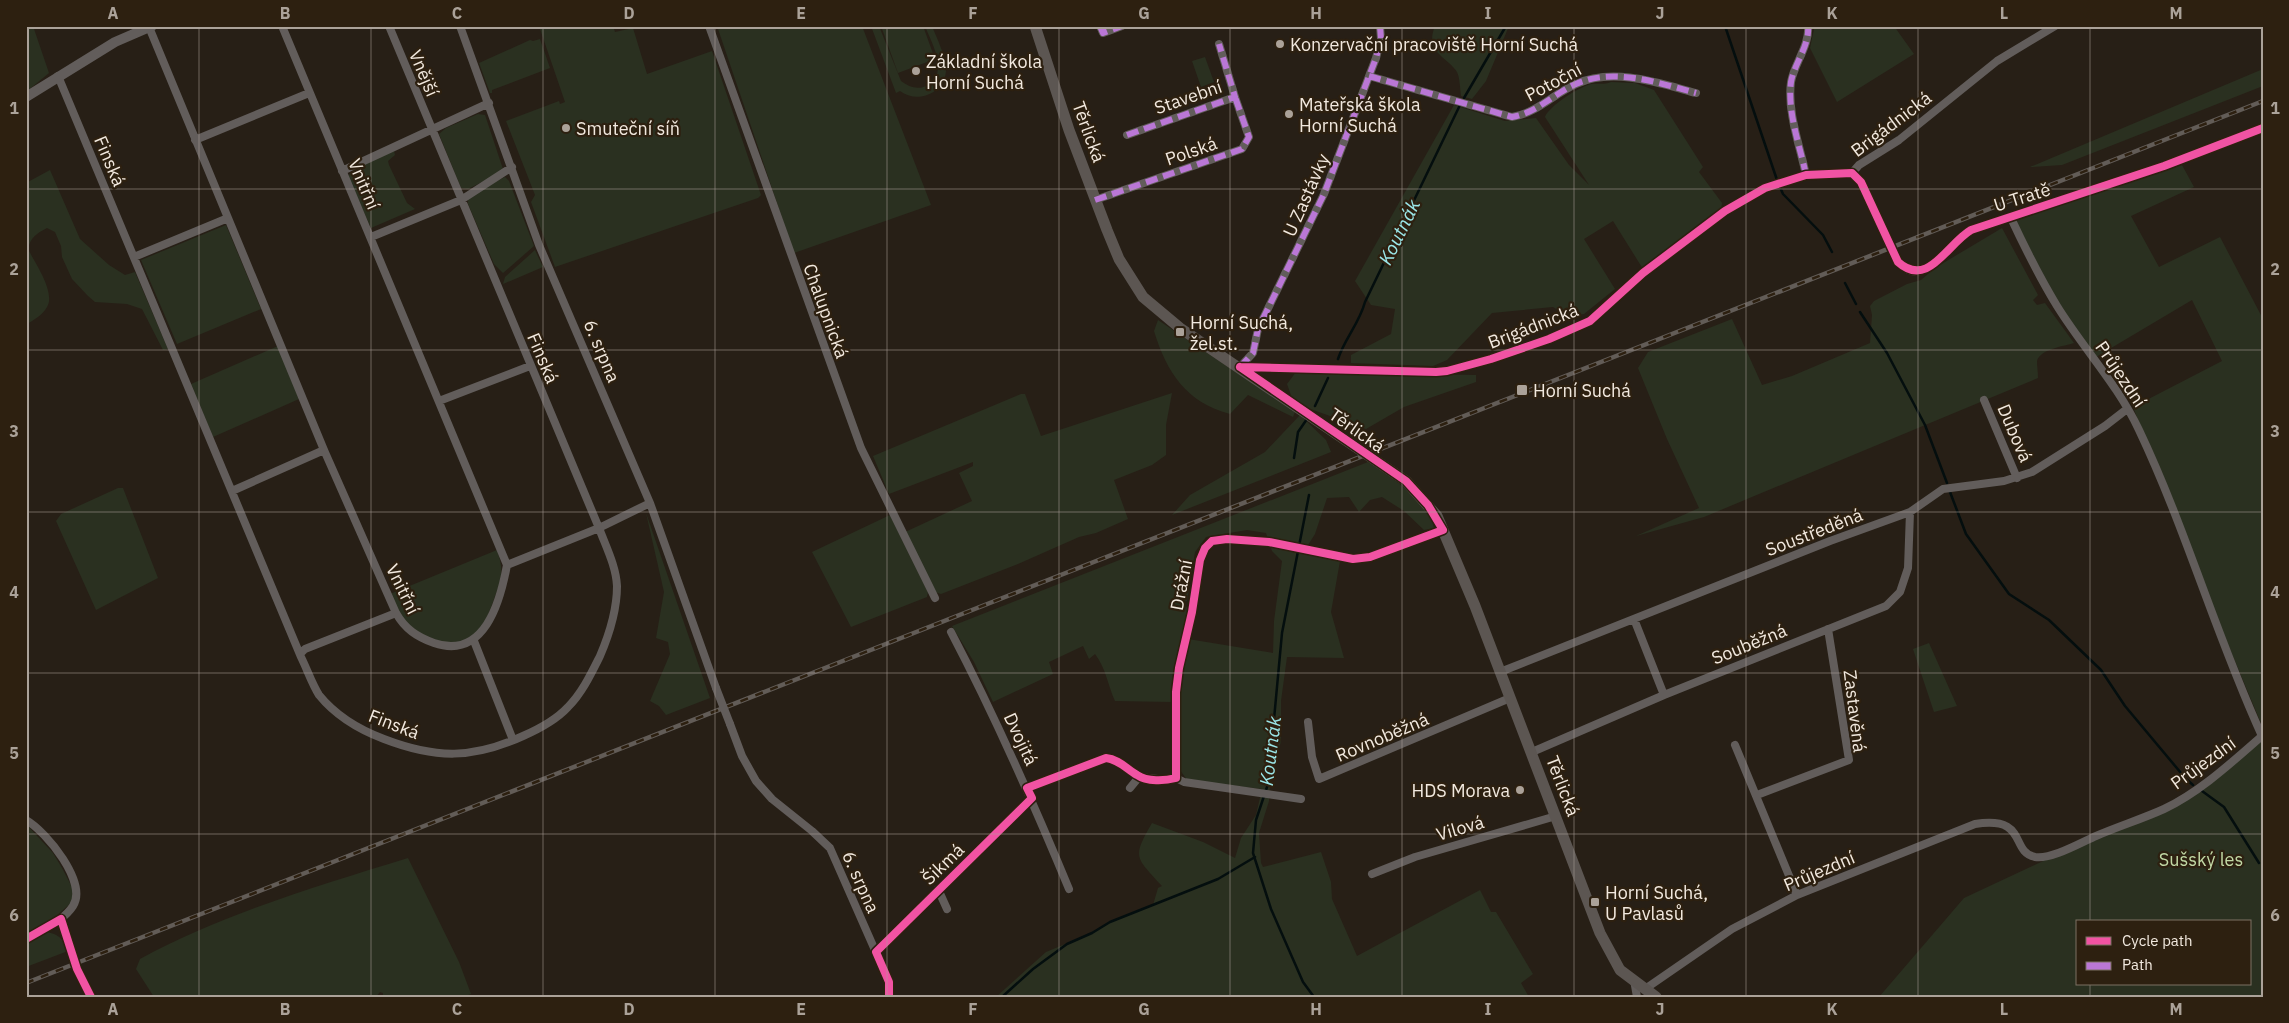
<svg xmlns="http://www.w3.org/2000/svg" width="2289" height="1023" viewBox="0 0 2289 1023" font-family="'IBM Plex Sans',sans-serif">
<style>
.green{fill:#2a3020;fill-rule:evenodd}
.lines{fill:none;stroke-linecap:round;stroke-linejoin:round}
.stream{stroke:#040e0e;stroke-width:2.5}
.minor{stroke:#625d5b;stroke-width:8}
.tertiary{stroke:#625d5b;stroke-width:10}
.secondary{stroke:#5c5652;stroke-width:11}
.rail-casing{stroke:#625c57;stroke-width:4.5}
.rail{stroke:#2d2010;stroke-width:2.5;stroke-dasharray:8;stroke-linecap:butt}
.minor-bridge{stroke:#625d5b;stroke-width:8}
.quiet{stroke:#ba77d6;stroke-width:6;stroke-dasharray:12 6;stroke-linecap:butt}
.cycleway-casing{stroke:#2d2010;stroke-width:11}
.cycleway{stroke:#f153a3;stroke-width:8}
.grid{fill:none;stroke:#aba299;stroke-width:1;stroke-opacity:0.55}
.poi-dot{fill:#aba299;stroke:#2d2010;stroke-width:2}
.labels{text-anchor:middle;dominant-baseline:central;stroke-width:4.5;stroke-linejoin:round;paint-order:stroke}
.poi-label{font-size:18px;fill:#f2e9df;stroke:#2d2010;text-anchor:start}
.street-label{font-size:18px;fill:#f2e9df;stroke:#2d2010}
.park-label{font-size:18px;fill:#c2d9a5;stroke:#2d2010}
.water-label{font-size:19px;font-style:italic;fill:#9ae5e7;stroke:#2d2010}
.neatline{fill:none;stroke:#aba299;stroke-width:2}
.grid-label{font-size:16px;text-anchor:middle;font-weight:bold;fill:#aba299}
</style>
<rect width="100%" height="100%" fill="#271f16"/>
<path class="green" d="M26 26H33L49 73 26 92Z
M539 26H613L615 32 633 28 647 74 712 51 761 195 758 198 555 267 531 202 535 195 506 121 559 101 560 104 565 102Z
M717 26H862L931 205 794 253Z
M871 26H879L901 81C909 87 917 90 926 86 950 74 932 44 925 26H932C937 39 945 54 946 68 947 92 918 105 900 91L896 93Z
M881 26H923L935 59 898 73Z
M1435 26H1509L1486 81 1472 99 1461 96C1460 89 1460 78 1457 72 1447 56 1424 53 1435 26Z
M1825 26H1894L1914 54 1837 102 1810 48 1814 29Z
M540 39 550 68 492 90V93H490L479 63 530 40 533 41Z
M1205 57 1214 82 1201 87 1192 61Z
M2263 69V86L2062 165 2030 167Z
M1611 82 1635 83 1654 90 1703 167 1699 172 1722 203 1721 210 1643 269 1613 221 1584 239 1615 289 1584 314 1568 316 1553 307 1492 313 1447 360 1433 366 1351 363V355L1391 334 1395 309 1371 305 1355 281 1454 105 1505 121 1536 118 1569 165 1589 185 1545 117C1549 106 1579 87 1591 84 1598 83 1604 85 1611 82Z
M478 114 485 115 503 169 500 173 468 189 461 188 439 134 446 128Z
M394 151 395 155 388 161 389 165 407 203 415 209 371 228 348 177C355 163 380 157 394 151Z
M2182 165 2194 187 2131 216 2159 267 2220 237 2263 319V728L2196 568 2133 407 2222 361 2192 300 2096 357 2059 306 2016 226 2017 221 2021 215Z
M50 170 80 239 109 265 125 275 135 272 168 349 163 350 142 309 127 304 95 302 88 296 72 279 62 257 61 246 55 232 47 228C37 233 30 238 28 249 35 263 56 293 47 307 43 315 33 320 26 325V183Z
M505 177 509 181 534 246 503 273 494 264 468 204V199L480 189Z
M226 225 261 309 177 344 141 260Z
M2002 228 2038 295 2033 300 2037 305 2045 303 2074 343C2065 346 2040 349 2037 361 2037 366 2038 372 2038 378L1704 517 1636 536 1699 508 1667 439 1638 368 1648 352 1732 319 1762 385 1792 376 1870 343 1872 315 1870 306 1874 301 1907 284 1921 280 1935 268Z
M535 250 543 267 503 284 505 277Z
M1158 320 1295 412 1293 417 1248 395 1230 414C1186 402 1167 373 1154 331Z
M278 346 299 399 213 437 191 384Z
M1296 372 1476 375V382L1404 407 1366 429 1305 407 1292 398 1287 384Z
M1172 393 1166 425V455L1152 465 1114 480 1128 519 1096 533 1079 537 1018 564 941 594 935 592 903 533 972 501 959 473 973 466V462L889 494 873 456 1021 394H1025L1041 436Z
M1300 415 1326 440 1331 452 1172 515 1190 495 1265 452Z
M1368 462C1390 476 1429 501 1434 528L1424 530 1404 511 1382 497 1370 500 1359 512 1349 497 1327 498 1315 534 1303 553 1340 561 1331 612 1344 658 1287 657 1281 701V741L1270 786 1269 801 1259 833 1261 863 1263 867 1321 852 1331 882 1332 899 1357 956 1480 890 1491 912H1496L1533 974 1521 983 1529 997H996L1046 952 1092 933 1110 922 1153 905 1158 888 1162 886C1135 856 1132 858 1152 823L1203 842 1235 858 1241 838 1256 815 1262 789 1187 780 1178 767 1180 696 1182 667 1188 639 1273 653 1274 621 1282 561 1272 551 1266 533 1247 530 1206 537 1195 552 1187 601 1183 602 1188 609 1177 655 1172 702 1115 701C1108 686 1106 668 1095 654L1089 659 1083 646 1049 662 1053 674 993 702 974 662 952 626Z
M118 488H123L158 578 96 610 56 521 61 514Z
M646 513 710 698 666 715 659 706 650 701 670 654 668 642 656 638 664 592Z
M890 515 928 592 927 597 851 627 812 552Z
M497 550C505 573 501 580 493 602 489 612 485 626 477 633 456 654 412 638 399 615 395 609 393 601 390 594Z
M1929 643 1957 706 1934 712 1913 649Z
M2263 729V997H1879L1964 898 2097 836 2166 808 2237 758ZM2078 922H2250V984H2078Z
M26 824 53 853 62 868 73 889 72 902 46 925 26 937Z
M408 858 459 962 471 994 463 997H383V993L380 992 376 997H154L136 969 140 959C223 914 317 886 408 858Z
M47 932C60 935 63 939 68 951L26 967V944Z"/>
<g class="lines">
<path class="stream" d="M1725 26 1777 180
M1464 98 1506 26
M1780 187 1783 194 1823 235 1832 252
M1845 283 1856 304
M1860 312 1887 353 1925 425 1947 483
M1338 359C1345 338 1359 324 1365 302L1460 105
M1315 406 1328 378
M1294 458 1298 432 1307 419
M1950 492 1966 534 2009 594 2049 620 2101 670 2125 706 2186 779 2193 785
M1309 495 1282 633 1268 784 1256 820 1253 853 1271 909 1303 982 1314 997
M2202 791 2224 807 2259 863
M1002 997 1033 969 1067 944 1092 933 1110 922 1218 879 1255 857"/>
<path class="minor" d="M460 26 539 245 650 503 716 688
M709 26 861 448 935 598
M1100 26 1103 33 1122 26
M149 27 324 450 396 613C405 629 417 637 434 643 484 660 500 603 507 565L282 26
M58 76 301 657C307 669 312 684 319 695 336 716 360 730 384 739 436 759 473 759 523 736 539 729 556 720 568 707 582 693 591 674 600 656 609 635 617 609 617 586 616 566 606 547 599 528L389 26
M1369 76 1512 117C1537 113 1553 94 1576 84 1613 67 1659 83 1696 93
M1127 135 1235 97 1219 44
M195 140 309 93
M342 171 489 103
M1852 173 1861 182C1867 193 1873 205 1878 217 1886 238 1899 288 1931 266 1946 256 1955 239 1971 230L2164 166 2263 128
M1806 175C1800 146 1787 112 1791 82 1794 64 1810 45 1808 26
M1095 200 1242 149 1249 137 1235 97
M371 237 461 200 512 167
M134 257 228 218
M1240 367 1436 372 1447 371 1491 359 1549 339 1590 321 1643 273 1725 211 1765 188 1806 175 1852 173 1859 165 1899 140 1997 61 2055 26
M1240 367 1253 353 1258 329 1324 194 1376 58 1381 39 1380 26
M1984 400 2017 478
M439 401 530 366
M232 491 324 450
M507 565 599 528 650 503
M1634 619 1664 695
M951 632C995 716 1033 802 1069 889
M474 641 513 740
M300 654 305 649 396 613
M1500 672 1830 541 1910 512 1943 489 2004 481 2032 472 2105 426 2127 409
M1308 722 1312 757 1319 779 1510 698
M730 724 742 756 756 781 772 799 812 831 830 848 889 982V997
M1735 745 1797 895
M1532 752 1664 695 1886 606 1900 592 1908 568 1910 512
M1176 778 1184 782 1301 799
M1130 788 1139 777 1167 780 1176 778V692L1179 668 1192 612 1200 560 1205 548 1212 541 1227 539 1269 542 1353 559 1370 557 1443 530
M1757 795 1849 760 1828 629
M26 820C47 832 88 883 73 906 62 923 42 928 26 939
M1372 874 1415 857 1556 816
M938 889 947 909
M61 919 77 969 91 997
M876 952 1032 798
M1634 980 1637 997
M1645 989 1732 929 1797 895 1975 824C2029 816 2009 851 2035 857 2051 860 2082 842 2096 836 2119 826 2142 819 2164 809 2200 792 2232 762 2262 736 2216 636 2186 529 2139 430 2118 385 2083 348 2057 306 2040 278 2024 246 2010 216"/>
<path class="tertiary" d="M26 97 115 42 152 26"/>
<path class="secondary" d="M1035 26 1069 130 1107 230 1119 259 1143 297 1180 328 1406 481 1437 516 1475 606 1600 933 1620 970 1656 997"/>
<g class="rail-casing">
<path id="rail" d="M26 983 2263 101"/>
</g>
<use href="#rail" class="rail"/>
<path class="minor-bridge" d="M716 688 730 724"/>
<path class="quiet" d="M1100 26 1103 33 1122 26
M1369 76 1512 117C1537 113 1553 94 1576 84 1613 67 1659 83 1696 93
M1127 135 1235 97 1219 44
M1806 175C1800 146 1787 112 1791 82 1794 64 1810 45 1808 26
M1095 200 1242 149 1249 137 1235 97
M1240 367 1253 353 1258 329 1324 194 1376 58 1381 39 1380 26"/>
<g class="cycleway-casing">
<path id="cycleway" d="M1240 367 1436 372 1447 371 1491 359 1549 339 1590 321 1643 273 1725 211 1765 188 1806 175 1852 173 1861 182 1898 262C1928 289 1947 244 1971 230L2164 166 2263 128
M26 939 61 919 77 969 91 997
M889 997V982L876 952 1032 798 1027 788 1106 758C1118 759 1127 769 1137 775 1147 782 1165 781 1176 778V692L1179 668 1192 612 1200 560 1205 548 1212 541 1227 539 1269 542 1353 559 1370 557 1443 530 1428 505 1406 481 1240 367"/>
</g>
<use href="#cycleway" class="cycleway"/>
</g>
<path class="grid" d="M199 26V997M371 26V997M543 26V997M715 26V997M887 26V997M1059 26V997M1230 26V997M1402 26V997M1574 26V997M1746 26V997M1918 26V997M2090 26V922M26 189H2263M26 350H2263M26 512H2263M26 673H2263M26 834H2263M2090 984V997"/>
<g class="poi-dot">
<circle cx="1280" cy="44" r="5"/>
<circle cx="916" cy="71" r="5"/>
<circle cx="1289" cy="114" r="5"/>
<circle cx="566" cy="128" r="5"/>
<rect x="1175" y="327" width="10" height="10" rx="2.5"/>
<rect x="1516" y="384" width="12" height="12" rx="2.5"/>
<circle cx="1520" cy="790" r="5"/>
<rect x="1590" y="897" width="10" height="10" rx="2.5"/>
</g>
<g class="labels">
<g class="poi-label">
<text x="1290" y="44">Konzervační pracoviště Horní Suchá</text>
<text x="926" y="61">Základní škola<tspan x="926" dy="21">Horní Suchá</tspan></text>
<text x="1299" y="104">Mateřská škola<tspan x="1299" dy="21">Horní Suchá</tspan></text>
<text x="576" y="128">Smuteční síň</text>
<text x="1190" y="322">Horní Suchá,<tspan x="1190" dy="21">žel.st.</tspan></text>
<text x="1533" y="390">Horní Suchá</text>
<text x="1510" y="790" text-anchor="end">HDS Morava</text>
<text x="1605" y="892">Horní Suchá,<tspan x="1605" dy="21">U Pavlasů</tspan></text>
</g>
<g class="street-label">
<text transform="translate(424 73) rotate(67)">Vnější</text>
<text transform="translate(1553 82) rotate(-28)">Potoční</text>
<text transform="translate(1188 97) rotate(-19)">Stavební</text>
<text transform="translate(1891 124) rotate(-37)">Brigádnická</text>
<text transform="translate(1089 132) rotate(70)">Těrlická</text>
<text transform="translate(1191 151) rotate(-19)">Polská</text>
<text transform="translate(110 161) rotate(67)">Finská</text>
<text transform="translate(364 184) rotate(67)">Vnitřní</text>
<text transform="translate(1306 195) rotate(-66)">U Zastávky</text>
<text transform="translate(2022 197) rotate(-17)">U Tratě</text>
<text transform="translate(826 311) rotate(70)">Chalupnická</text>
<text transform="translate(1533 326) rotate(-21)">Brigádnická</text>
<text transform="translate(602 351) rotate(67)">6. srpna</text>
<text transform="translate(543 358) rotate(67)">Finská</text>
<text transform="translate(2121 374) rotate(56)">Průjezdní</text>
<text transform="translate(1357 430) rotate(35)">Těrlická</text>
<text transform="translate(2015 433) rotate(67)">Dubová</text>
<text transform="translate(1814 532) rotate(-21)">Soustředěná</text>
<text transform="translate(1181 585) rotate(-79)">Drážní</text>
<text transform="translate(403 589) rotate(64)">Vnitřní</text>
<text transform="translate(1749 644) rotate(-22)">Souběžná</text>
<text transform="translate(1855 711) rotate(83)">Zastavěná</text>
<text transform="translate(394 724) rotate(21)">Finská</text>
<text transform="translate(1382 737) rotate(-23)">Rovnoběžná</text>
<text transform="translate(1021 739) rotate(65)">Dvojitá</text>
<text transform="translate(2203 763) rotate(-36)">Průjezdní</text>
<text transform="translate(1563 786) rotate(69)">Těrlická</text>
<text transform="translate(1460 828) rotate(-16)">Vilová</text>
<text transform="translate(943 864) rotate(-44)">Šikmá</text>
<text transform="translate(1819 871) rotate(-23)">Průjezdní</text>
<text transform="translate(861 882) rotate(66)">6. srpna</text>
</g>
<g class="park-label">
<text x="2201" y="859">Sušský les</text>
</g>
<g class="water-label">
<text transform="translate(1399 232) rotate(-64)">Koutnák</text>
<text transform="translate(1270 751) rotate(-83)">Koutnák</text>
</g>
</g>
<rect width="2289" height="1023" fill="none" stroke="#2d2010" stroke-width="55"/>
<rect x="2076" y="920" width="175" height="65" fill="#2d2010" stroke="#7c7063"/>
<rect x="2086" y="937" width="25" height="8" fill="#f153a3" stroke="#7c7063"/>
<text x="2122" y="946" font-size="15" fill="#f2e9df">Cycle path</text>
<rect x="2086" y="962" width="25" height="8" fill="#ba77d6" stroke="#7c7063"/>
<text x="2122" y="970" font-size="15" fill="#f2e9df">Path</text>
<rect x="28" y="28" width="2234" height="968" class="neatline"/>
<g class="grid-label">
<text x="113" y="19">A</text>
<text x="285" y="19">B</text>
<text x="457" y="19">C</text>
<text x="629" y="19">D</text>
<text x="801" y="19">E</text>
<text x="973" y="19">F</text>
<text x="1144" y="19">G</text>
<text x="1316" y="19">H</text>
<text x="1488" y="19">I</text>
<text x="1660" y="19">J</text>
<text x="1832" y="19">K</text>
<text x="2004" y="19">L</text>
<text x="2176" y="19">M</text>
<text x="14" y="114">1</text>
<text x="2275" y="114">1</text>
<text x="14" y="275">2</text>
<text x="2275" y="275">2</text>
<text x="14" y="437">3</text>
<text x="2275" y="437">3</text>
<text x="14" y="598">4</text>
<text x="2275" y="598">4</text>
<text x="14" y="759">5</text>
<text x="2275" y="759">5</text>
<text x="14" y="921">6</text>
<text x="2275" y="921">6</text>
<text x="113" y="1015">A</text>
<text x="285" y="1015">B</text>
<text x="457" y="1015">C</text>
<text x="629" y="1015">D</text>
<text x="801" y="1015">E</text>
<text x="973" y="1015">F</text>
<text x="1144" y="1015">G</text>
<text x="1316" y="1015">H</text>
<text x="1488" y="1015">I</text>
<text x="1660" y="1015">J</text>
<text x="1832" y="1015">K</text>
<text x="2004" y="1015">L</text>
<text x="2176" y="1015">M</text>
</g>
</svg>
